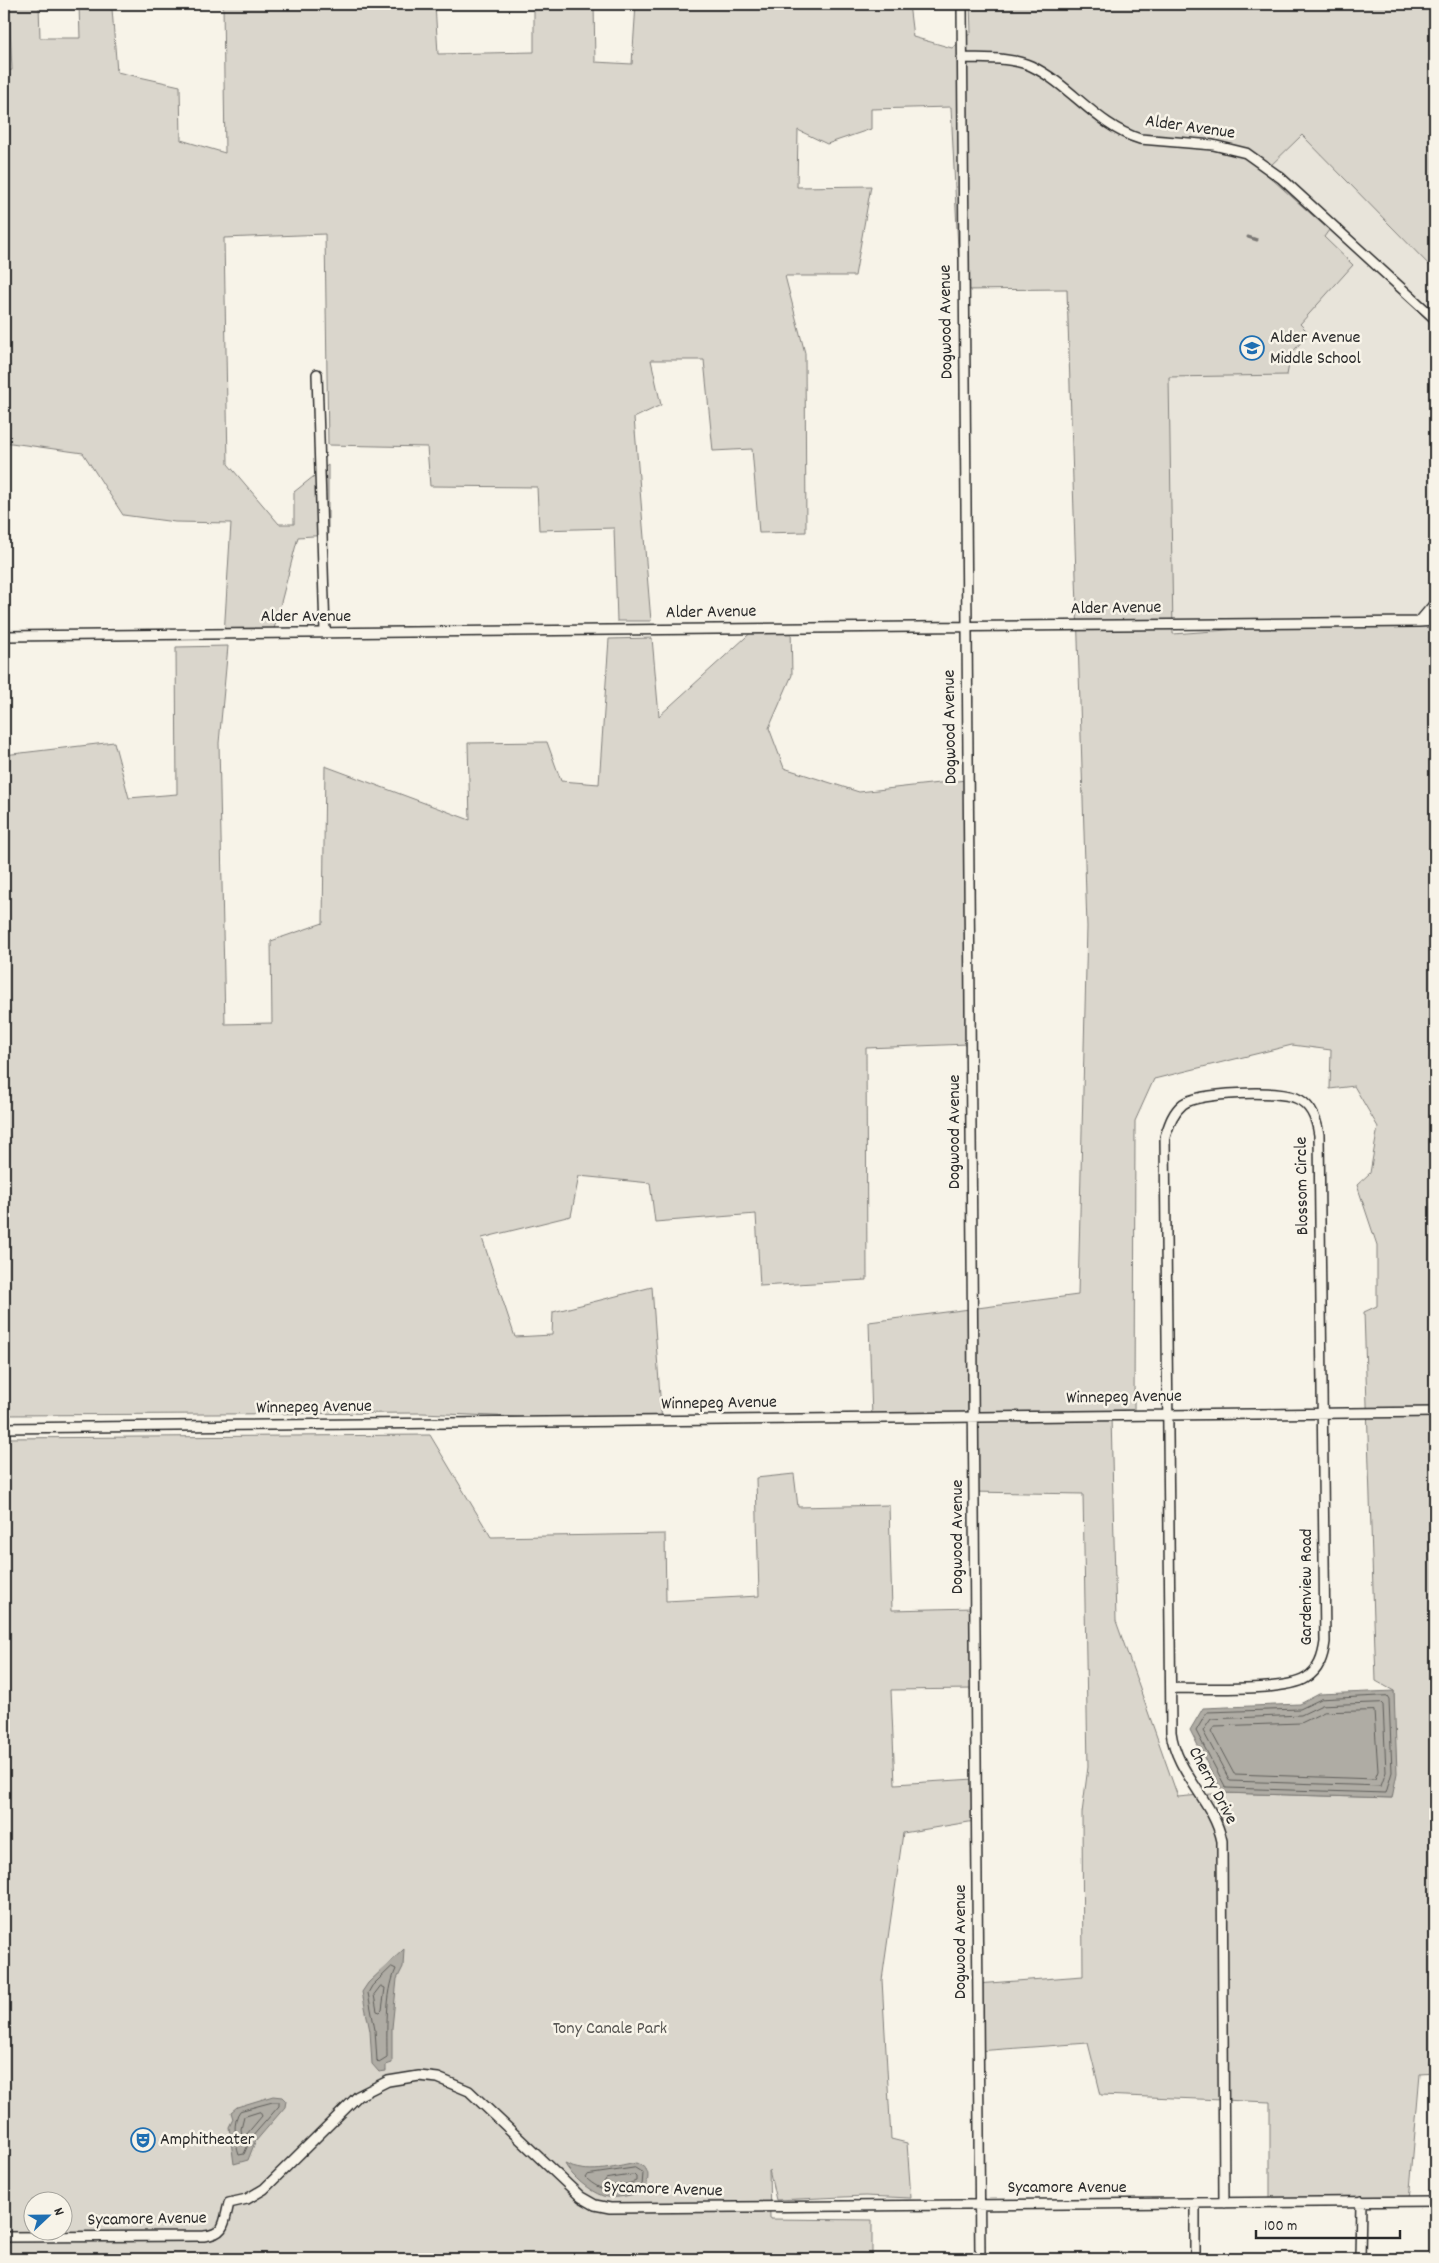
<svg xmlns="http://www.w3.org/2000/svg" width="1439" height="2263" viewBox="0 0 1439 2263" font-family="Dekko,sans-serif">
<style>
.built{fill:#e8e4da}
.green{fill:#dad6cc;stroke:#82807c;fill-rule:evenodd}
.water{fill:#afaca4;stroke:#7a7874}
.lines{fill:none;stroke-linecap:round;stroke-linejoin:round}
.shore{stroke:#605f5b;stroke-width:1}
.stream{stroke:#7a7874;stroke-width:3}
.minor-casing{stroke:#2b2b2b;stroke-width:12}
.minor{stroke:#f7f3e8;stroke-width:9}
.labels{text-anchor:middle;dominant-baseline:central;stroke-width:5;stroke-linejoin:round;paint-order:stroke}
.street-label{font-size:18px;fill:#2b2b2b;stroke:#f7f3e8}
.poi-label{font-size:18px;fill:#2b2b2b;stroke:#f7f3e8;text-anchor:start}
.park-label{font-size:18px;fill:#575653;stroke:#f7f3e8}
</style>
<rect width="100%" height="100%" fill="#f7f3e8"/>
<filter id="ink" filterUnits="userSpaceOnUse"><feTurbulence type="fractalNoise" baseFrequency=".02" numOctaves="2"/><feDisplacementMap in="SourceGraphic" scale="10" xChannelSelector="R" yChannelSelector="G"/><feConvolveMatrix kernelMatrix="1 2 1 2 8 2 1 2 1" color-interpolation-filters="sRGB"/></filter>
<g filter="url(#ink)">
<path class="built" d="M1059 4 1435 32V621L1172 624 1070 409 1066 289 960 290Z"/>
<path class="green" d="M9 4H39L40 38H80L79 5 112 9 117 72 180 86 181 140 225 153 223 4H435L438 54 534 52V4H594L595 62 632 64 636 4H909L913 37 952 48 971 33 970 4H1435V271L1302 135 1264 172 1329 230 1324 237 1353 265 1300 324 1309 333 1291 354 1287 375 1169 377 1173 634 1323 623H1435V2072L1420 2073 1409 2201 1270 2205V2102L1101 2095 1088 2043 977 2051 976 1984 1083 1976 1082 1813 1088 1767 1083 1494 971 1492V1419H872L869 1322 1078 1295 1087 927 1067 289 960 290 951 107 871 109V129L827 144 798 130 797 187 871 186 855 276H785L805 353 806 532 759 533 752 449 713 451 704 360H651L661 405 634 418 651 621H617L614 528 539 530 537 487 430 486 427 447 328 445 325 234 224 238 228 464 279 524H294V492L328 465V535L298 537 273 633 224 635 231 523 175 522 123 515 83 453 4 442V469V71L12 70ZM1292 1045 1331 1050 1330 1089 1354 1086 1378 1127 1370 1173 1357 1185 1377 1245V1306L1364 1312 1376 1681 1394 1691 1392 1798 1222 1793 1178 1797 1116 1621 1111 1416 1134 1414 1135 1121 1154 1079Z
M791 627 792 675 769 728 784 768 859 792 966 780 968 1044 866 1048 867 1280 760 1286 756 1214 655 1222 650 1183 579 1176 571 1216 482 1238 515 1337 552 1335 553 1312 652 1287 662 1423 422 1413 4 1415V755L114 742 129 798 177 794 176 647 228 646 219 743 225 1024 272 1023 271 941 323 923 325 766 470 820 468 743 547 742 561 781 599 784 609 639 652 638 659 716 756 628Z
M430 1435 491 1537 665 1534 666 1601 759 1596 756 1478 794 1474 798 1507 889 1505 892 1610 973 1608 974 1689 891 1690 895 1784 974 1779 975 1821 903 1833 882 1980 891 2139 907 2143 911 2198 865 2196 776 2200 769 2170 770 2219 872 2220V2259H4V1438ZM32 2200H62V2230H32Z"/>
<path class="water" d="M1394 1691 1397 1773 1392 1798 1222 1793 1190 1730 1203 1708 1300 1704 1319 1694Z
M404 1949 403 1967 397 1979 392 2028V2063L386 2065V2071L379 2072 372 2064 370 2031 362 1992 368 1983Z
M273 2096 282 2097 286 2101 285 2107 255 2142 248 2160 234 2164 229 2127 233 2119 231 2112 237 2107Z
M636 2163C652 2170 648 2175 646 2191 634 2194 616 2200 603 2196 589 2191 572 2177 565 2164 587 2175 612 2168 636 2163Z"/>
<g class="lines">
<path class="shore" d="M1387 1696 1389 1699 1392 1772 1386 1793 1226 1788 1196 1731 1207 1712 1300 1709 1321 1699Z
M1381 1703 1383 1705 1386 1772 1381 1786 1230 1781 1203 1731 1211 1719 1301 1715 1322 1705Z
M1374 1711 1378 1771 1375 1779 1234 1774 1211 1731 1215 1726 1301 1723 1324 1712Z
M392 1967 396 1969C385 1994 387 2031 387 2058L379 2063 377 2061 375 2030 368 1993 372 1986Z
M381 1986 385 1988 382 2010 380 2012 377 2011 374 1995Z
M273 2102H279V2106L251 2138 244 2154 239 2155C235 2144 232 2120 240 2111Z
M260 2112 262 2116 246 2135H242L241 2129 244 2117Z
M635 2168 643 2173 642 2186C625 2198 600 2192 586 2178L588 2175Z
M634 2175 636 2177V2181C627 2185 612 2188 604 2182L606 2179Z"/>
<path class="stream" d="M1248 237 1257 240"/>
<g class="minor-casing">
<path id="minor" d="M962 4 980 2259
M962 58C984 59 1011 57 1031 66 1071 85 1097 126 1140 139L1213 145 1246 153 1281 178 1435 319
M317 374 325 632
M1419 622 1435 621
M4 636 1419 622 1435 603
M4 1428 1435 1412
M1171 1688C1200 1688 1285 1692 1306 1678 1319 1670 1323 1657 1325 1642L1319 1135C1317 1121 1311 1104 1296 1098 1277 1090 1200 1092 1183 1104 1172 1113 1169 1125 1165 1137L1171 1732C1176 1773 1214 1801 1222 1841L1224 2203
M4 2237 204 2236C226 2234 224 2222 229 2203L247 2199 264 2189 358 2096 388 2081 419 2076 438 2078 469 2091 581 2197 595 2205 610 2208 1435 2201
M1195 2259V2204
M1360 2259 1361 2201"/>
</g>
<use href="#minor" class="minor"/>
</g>
</g>
<defs>
<g id="school-ring" transform="scale(1.25)"><circle r="9.5" fill="#f7f3e8" stroke="#1f6fb2" stroke-width="1.5"/><path d="M0-5L7-2L0 1L-7-2ZM-4 1L0 2.5L4 1V4Q0 6-4 4Z" fill="#1f6fb2"/></g>
<g id="theatre-ring" transform="scale(1.25)"><circle r="9.5" fill="#f7f3e8" stroke="#1f6fb2" stroke-width="1.5"/><path d="M-5-5.5Q0-4 5-5.5V0Q5 5 0 6Q-5 5-5 0ZM-3.3-2.5H-1v1.5H-3.3ZM1-2.5H3.3v1.5H1ZM-2.8 1Q0 5.5 2.8 1Z" fill="#1f6fb2"/></g>
</defs>
<g fill-rule="evenodd">
<use href="#school-ring" x="1252" y="348"/>
<use href="#theatre-ring" x="143" y="2140"/>
</g>
<g class="labels">
<g class="street-label">
<text transform="translate(1190 128) rotate(8)">Alder Avenue</text>
<text transform="translate(947 322) rotate(-91)">Dogwood Avenue</text>
<text transform="translate(1116 609) rotate(-1)">Alder Avenue</text>
<text transform="translate(711 613) rotate(-1)">Alder Avenue</text>
<text x="306" y="617">Alder Avenue</text>
<text transform="translate(951 727) rotate(-91)">Dogwood Avenue</text>
<text transform="translate(955 1132) rotate(-90)">Dogwood Avenue</text>
<text transform="translate(1303 1186) rotate(-91)">Blossom Circle</text>
<text transform="translate(1124 1398) rotate(-1)">Winnepeg Avenue</text>
<text transform="translate(719 1404) rotate(-1)">Winnepeg Avenue</text>
<text transform="translate(314 1408) rotate(-1)">Winnepeg Avenue</text>
<text transform="translate(958 1537) rotate(-90)">Dogwood Avenue</text>
<text transform="translate(1307 1587) rotate(-90)">Gardenview Road</text>
<text transform="translate(1212 1786) rotate(62)">Cherry Drive</text>
<text transform="translate(961 1942) rotate(-90)">Dogwood Avenue</text>
<text x="1067" y="2188">Sycamore Avenue</text>
<text transform="translate(663 2190) rotate(2)">Sycamore Avenue</text>
<text transform="translate(147 2220) rotate(-1)">Sycamore Avenue</text>
</g>
<g class="poi-label">
<text x="1270" y="338">Alder Avenue<tspan x="1270" dy="21">Middle School</tspan></text>
<text x="160" y="2140">Amphitheater</text>
</g>
<g class="park-label">
<text x="610" y="2029">Tony Canale Park</text>
</g>
</g>
<rect width="1439" height="2263" fill="none" stroke="#f7f3e8" stroke-width="20"/>
<rect x="10" y="10" width="1419" height="2243" fill="none" stroke="#2b2b2b" stroke-width="2" filter="url(#ink)"/>
<g transform="translate(48 2216) rotate(68)"><circle r="24" fill="#f7f3e8" stroke="#a5a39c"/>
<path d="M0-4L9 19L0 12L-9 19Z" fill="#1f6fb2"/>
<text y="-8" font-size="14" font-weight="bold" text-anchor="middle" fill="#2b2b2b">N</text>
</g>
<path d="M1256 2230v8h144v-8" fill="none" stroke="#2b2b2b" stroke-width="2.5"/>
<text x="1264" y="2230" font-size="15" fill="#2b2b2b" stroke="#f7f3e8" stroke-width="4" paint-order="stroke">100 m</text>
</svg>
